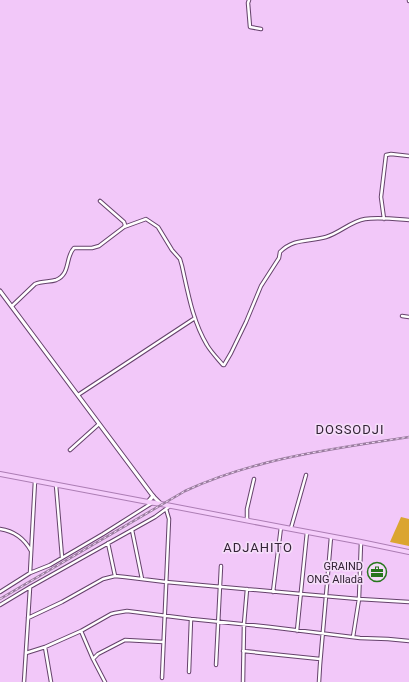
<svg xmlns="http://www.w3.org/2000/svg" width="409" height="682" viewBox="0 0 409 682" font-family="Roboto,sans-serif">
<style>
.green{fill:#dba530}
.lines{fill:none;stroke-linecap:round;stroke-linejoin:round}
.minor-casing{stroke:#65426b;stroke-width:4.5}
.tertiary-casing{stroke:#65426b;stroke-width:5}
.secondary-casing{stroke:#65426b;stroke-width:5.5}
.primary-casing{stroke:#ac7db4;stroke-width:6}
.minor{stroke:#fff;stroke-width:2.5}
.tertiary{stroke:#fff;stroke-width:3}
.secondary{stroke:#fff;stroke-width:3.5}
.primary{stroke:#f5cefb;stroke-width:4}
.rail-casing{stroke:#9a7c9f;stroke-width:2.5}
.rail{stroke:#f5dcf9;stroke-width:1;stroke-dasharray:3;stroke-linecap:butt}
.labels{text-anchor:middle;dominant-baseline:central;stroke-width:3.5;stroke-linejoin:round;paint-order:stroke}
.poi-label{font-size:11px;fill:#322335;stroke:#f5dcf9;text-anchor:end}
.quarter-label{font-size:13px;letter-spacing:1px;fill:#322335;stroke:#f5dcf9}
</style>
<rect width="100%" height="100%" fill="#f2c8f9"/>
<path class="green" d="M401 517 409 519V546L390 542Z"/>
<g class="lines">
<g class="minor-casing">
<path id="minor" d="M249 0 248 3 250 27 261 29
M409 0V1
M384 219 381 197 386 155 391 154 409 156
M124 227 146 219 158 227 172 250 180 259 182 266C188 293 193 322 207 345 211 352 218 359 223 365H224L231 353 246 322 261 286 279 258 280 252C294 238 308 242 326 237 340 233 351 221 365 219 378 217 396 219 409 220
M12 306 35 284C42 281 50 282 56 280 71 274 65 257 74 248H92L99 246 124 227 125 225 124 222 100 201
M402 316 409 317
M78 395 195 318
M70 450 99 424
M56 485 62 557
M247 520V509L254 479
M291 528 306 475
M0 529C14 531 24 538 31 551
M132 530 142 579
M108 543 115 576
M30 573 35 481
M0 592 30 573 50 565 103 534 152 503
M273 592 281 527
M0 605 30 587 155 517 170 506
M28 618 62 602 103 579 115 576 125 577 166 582 301 594 359 599 409 602
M81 631 93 659 105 682
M297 631 307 532
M353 637 359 599 361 542
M45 647 51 682
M243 651 320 659
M26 653 45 647 81 631 111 614 115 613 127 611 191 619 270 627 360 638 388 639 409 641
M93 659 98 654 125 640 163 642
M216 665 221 566
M189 672 191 619
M162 678 169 519 166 509
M24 682 30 588
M243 682 244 624 247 589
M319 682 320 665 326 596 331 537"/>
</g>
<g class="tertiary-casing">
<path id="tertiary" d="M0 291 153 496 161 504"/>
</g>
<g class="secondary-casing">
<path id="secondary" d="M148 502 153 496"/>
</g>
<g class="primary-casing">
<path id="primary" d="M0 474 148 502 161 504 281 527 361 542 409 552"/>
</g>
<use href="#minor" class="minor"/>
<use href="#tertiary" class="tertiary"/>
<use href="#secondary" class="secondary"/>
<use href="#primary" class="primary"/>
<g class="rail-casing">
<path id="rail" d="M0 599 185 491C257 458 332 449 409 437"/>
</g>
<use href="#rail" class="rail"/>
</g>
<defs>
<g id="office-ring" transform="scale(1)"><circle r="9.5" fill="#f5dcf9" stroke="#27751d" stroke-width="1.5"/><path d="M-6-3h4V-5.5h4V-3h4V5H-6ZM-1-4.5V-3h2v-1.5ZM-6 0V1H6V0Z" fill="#27751d"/></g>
</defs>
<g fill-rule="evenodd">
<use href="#office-ring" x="377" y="572"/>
</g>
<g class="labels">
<g class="poi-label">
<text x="363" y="566">GRAIND<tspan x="363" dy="13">ONG Allada</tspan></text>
</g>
<g class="quarter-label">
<text x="350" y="429">DOSSODJI</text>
<text x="258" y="547">ADJAHITO</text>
</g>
</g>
</svg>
